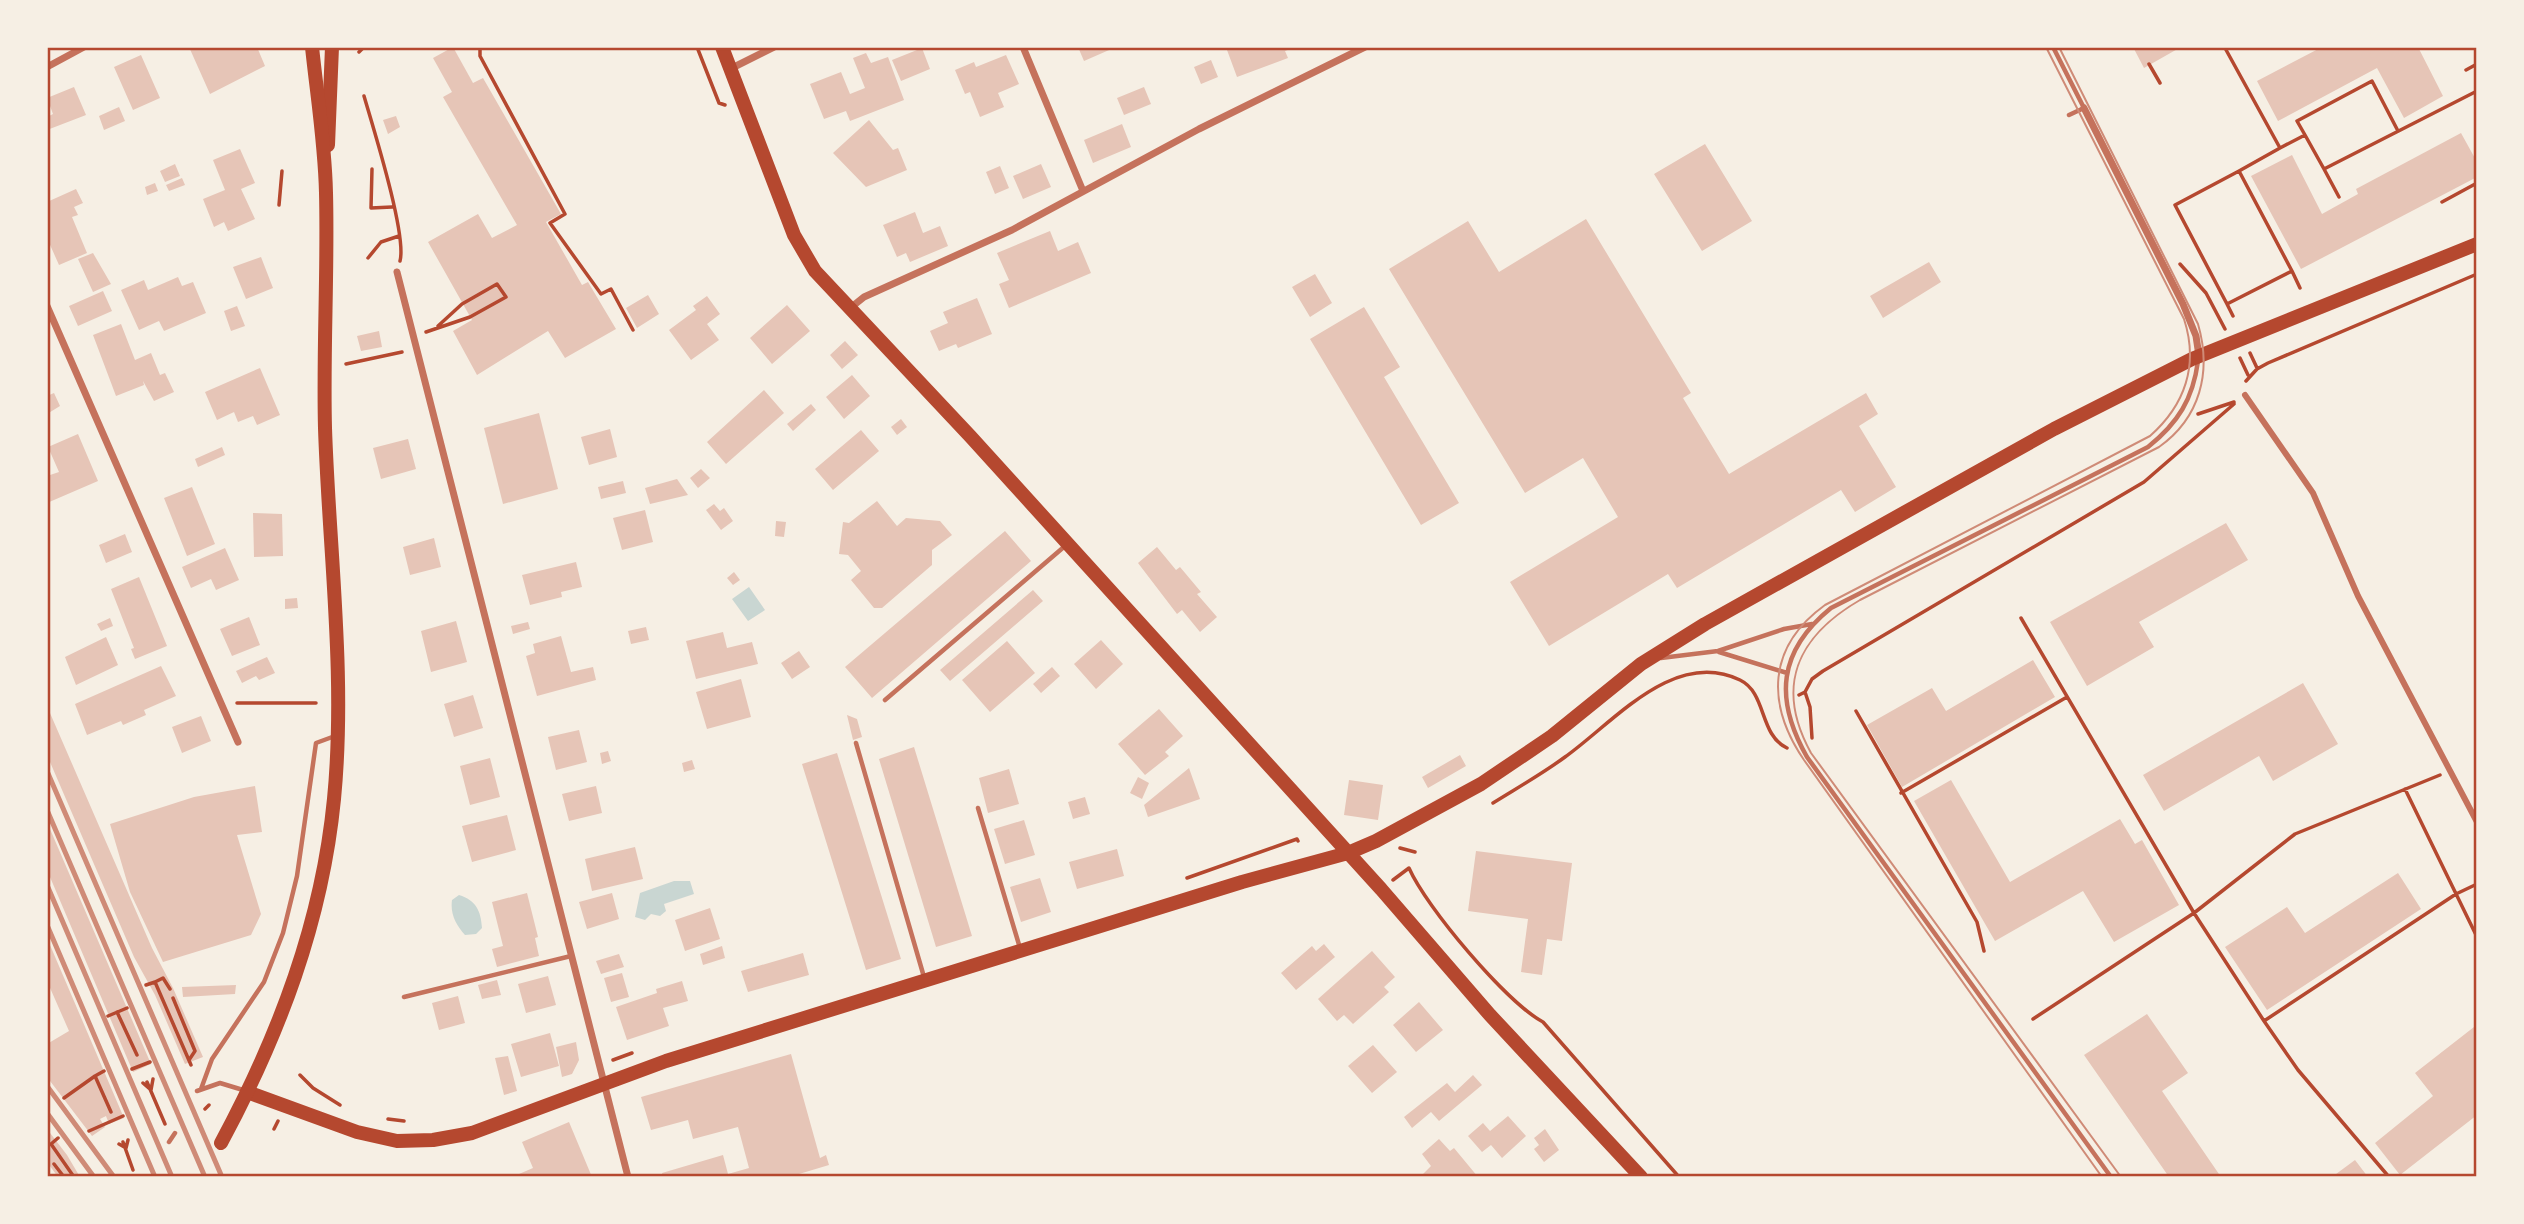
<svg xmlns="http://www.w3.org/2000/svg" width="2524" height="1224" viewBox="0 0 2524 1224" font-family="Mulish,sans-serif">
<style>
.water{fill:#c9d6d2}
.building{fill:#e6c5b7}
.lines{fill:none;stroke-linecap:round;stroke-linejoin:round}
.path{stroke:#b5482f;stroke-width:3.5}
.service{stroke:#c5725c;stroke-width:4.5}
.pedestrian{stroke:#c5725c;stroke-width:6}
.minor{stroke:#c5725c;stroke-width:7}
.secondary{stroke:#b5482f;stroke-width:14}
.primary{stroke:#b5482f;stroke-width:14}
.tram{stroke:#cf8b77;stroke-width:2}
.rail{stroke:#cf8b77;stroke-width:5}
.neatline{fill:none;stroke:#b5482f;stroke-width:2.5}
</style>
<rect width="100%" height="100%" fill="#f6efe4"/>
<path class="water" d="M749 587 765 610 748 621 732 599Z
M674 881H690L694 894 664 904 666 911 660 916 651 914 645 920 635 917 640 893Z
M459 895C476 900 481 911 482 928L476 934 465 935C456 925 450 914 452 900Z"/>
<path class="building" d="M189 47H257L265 66 210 94Z
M453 47 473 83 483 78 561 214 546 222 582 285 588 282 616 329 565 358 548 331 477 375 453 331 472 320 428 242 478 214 492 238 517 225 443 97 452 92 433 58Z
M1078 47H1116L1084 61Z
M1235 47H1295L1285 51 1288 58 1237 77 1227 50Z
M2133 47H2181L2144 68Z
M2322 47H2418L2443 96 2404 118 2377 68 2278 121 2257 81Z
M922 48 930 69 901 81 892 60Z
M866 53 871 63 888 57 904 100 850 121 846 111 824 119 810 84 841 72 850 94 865 88 853 58Z
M141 55 160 98 133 110 114 67Z
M1006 55 1019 84 998 93 1004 107 980 117 970 92 965 94 955 70 974 62 976 67Z
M1211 60 1218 77 1201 84 1194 67Z
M74 87 86 115 47 130V117L53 114 47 98Z
M1144 87 1151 104 1124 115 1117 98Z
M119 107 125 121 104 130 99 116Z
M396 116 400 127 388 134 383 120Z
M869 120 893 150 898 148 907 170 866 187 833 153Z
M1122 124 1131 147 1093 163 1084 140Z
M2461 133 2477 162V177L2301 269 2251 176 2292 155 2322 214 2358 194 2356 189Z
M1705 144 1752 221 1702 251 1654 174Z
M240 149 255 183 241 189 255 219 228 231 224 222 214 227 203 199 225 190 213 160Z
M175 164 180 176 165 182 160 171Z
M1041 164 1051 187 1023 199 1013 176Z
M1000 166 1009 188 995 194 986 172Z
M182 178 185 185 169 191 166 185Z
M155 183 158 191 147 195 145 187Z
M76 189 83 203 74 207 78 215 72 217 87 253 59 265 47 238V202Z
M915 212 923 233 940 226 948 246 910 262 906 253 897 257 883 225Z
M1586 219 1691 393 1683 398 1729 474 1866 393 1878 414 1859 426 1896 487 1855 512 1841 490 1677 588 1668 574 1549 646 1510 582 1618 517 1583 458 1525 493 1389 269 1468 221 1499 272Z
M1050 231 1058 251 1078 242 1091 273 1009 308 999 284 1009 280 997 253Z
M93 253 111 284 93 292 78 259Z
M261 257 273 288 246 299 233 267Z
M1929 262 1941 282 1883 318 1870 296Z
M1315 274 1332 303 1310 317 1292 287Z
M178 277 182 286 193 282 206 313 164 331 159 321 139 330 121 290 144 280 148 290Z
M103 291 112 311 78 326 69 306Z
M648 295 659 314 637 328 626 308Z
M707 296 720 314 707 324 719 340 691 360 669 330 696 310 693 306Z
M977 298 992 334 958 348 956 344 939 351 930 331 948 323 943 312Z
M787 305 810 331 772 364 750 338Z
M237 306 245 326 231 331 224 311Z
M1364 307 1400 367 1384 377 1459 503 1421 525 1310 339Z
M121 324 135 360 151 353 160 375 165 373 174 392 154 401 143 381 144 385 116 396 93 335Z
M379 331 382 347 361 351 357 336Z
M845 341 858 355 842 369 830 355Z
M260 368 280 415 257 425 253 416 238 422 234 412 217 420 205 392Z
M852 375 870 396 844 419 826 397Z
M764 390 784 413 726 464 707 442Z
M54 393 60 406 47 414V396Z
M811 404 816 410 793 431 787 424Z
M539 413 558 489 503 504 484 428Z
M901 419 907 427 897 435 891 427Z
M610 429 617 457 589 465 581 437Z
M861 430 879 451 833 490 815 469Z
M78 434 98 481 47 503V476L59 472 48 447Z
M408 439 416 469 381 479 373 448Z
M222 447 225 455 198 467 195 459Z
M701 469 710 478 698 488 690 478Z
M677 479 688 495 650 504 645 488Z
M623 481 626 493 601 499 598 487Z
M192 487 215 544 187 556 164 498Z
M877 501 897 526 906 518 940 521 952 535 932 550V565L882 608H874L851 580 861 571 848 555 839 554 843 522 849 523Z
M714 504 720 511 724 508 733 521 721 530 706 510Z
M645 510 653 542 622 550 613 518Z
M253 513 282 514 283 556 254 557Z
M776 521 786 522 784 537 775 536Z
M2226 523 2248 560 2139 622 2154 647 2087 686 2050 622Z
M1005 531 1031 561 872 698 845 667Z
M125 534 132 552 106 563 99 545Z
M434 538 441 567 410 575 403 547Z
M1157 547 1176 570 1180 567 1201 592 1197 594 1217 617 1200 632 1182 610 1177 614 1138 563Z
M225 548 239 580 216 590 211 579 191 588 182 567Z
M576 562 582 587 561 592 562 597 530 605 522 575Z
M734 572 740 580 733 585 727 578Z
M139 577 167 646 135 659 131 649 134 648 111 589Z
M1033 590 1043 601 950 681 940 670Z
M297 598 298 608 285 609V599Z
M249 617 260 645 232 656 220 629Z
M110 618 113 626 101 631 97 624Z
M456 621 467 662 431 672 421 631Z
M528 622 530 629 513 634 511 626Z
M646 627 649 640 631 644 628 631Z
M723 632 727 648 752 642 758 664 696 679 686 641Z
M561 636 571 672 593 667 596 680 537 696 526 656 535 653 533 644Z
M106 637 118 665 76 685 65 657Z
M1101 640 1123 664 1096 689 1074 664Z
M1007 641 1035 673 990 712 962 680Z
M799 651 810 667 792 679 781 663Z
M267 657 275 673 259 680 256 676 242 683 236 671Z
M2033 660 2055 697 1902 787 1867 725 1932 688 1946 711Z
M161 666 176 696 144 710 146 715 123 725 121 721 87 735 75 704Z
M1052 667 1060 676 1041 693 1033 684Z
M741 679 751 717 707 729 696 692Z
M2303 683 2338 744 2273 781 2259 756 2164 811 2143 775Z
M473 695 483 728 454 737 444 704Z
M1159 709 1183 736 1165 752 1169 756 1145 775 1118 744Z
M50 713 152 948 173 988 203 1057 185 1064 155 995 134 957 47 755V714Z
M847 715 857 719 862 737 853 740Z
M201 716 211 741 182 753 172 727Z
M579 730 587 762 556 770 548 737Z
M914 747 972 936 936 947 879 759Z
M608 751 611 761 602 764 600 753Z
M837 753 901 959 866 970 802 764Z
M1460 755 1466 766 1428 788 1422 777Z
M490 758 500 797 470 805 460 766Z
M692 760 695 769 684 772 682 763Z
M1189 768 1200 799 1148 817 1144 805Z
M1009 769 1019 804 988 813 979 778Z
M1138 777 1149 783 1142 799 1130 793Z
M1349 780 1383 785 1378 820 1344 815Z
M1951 780 2010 882 2120 819 2135 844 2142 840 2179 905 2114 942 2083 891 1995 941 1914 801Z
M255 786 262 832 237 835 261 914 251 935 163 962 130 892 110 824 194 797Z
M596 786 602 813 569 821 562 794Z
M1085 797 1090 814 1073 819 1068 802Z
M507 815 516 850 472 862 462 826Z
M1024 820 1035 855 1005 864 994 829Z
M47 822 151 1064 133 1072 47 870Z
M635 847 643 879 592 891 585 859Z
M1117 849 1124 876 1077 889 1069 862Z
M1476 851 1572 863 1562 941 1547 939 1542 975 1521 972 1528 919 1468 911Z
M2398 873 2421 909 2267 1010 2225 947 2287 907 2305 933Z
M1040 878 1051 912 1021 922 1010 887Z
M527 893 538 937 535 938 539 956 497 967 492 949 503 946 492 902Z
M612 893 619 919 587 929 579 902Z
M710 908 720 939 685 951 675 920Z
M47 938 124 1118 109 1124 106 1116 100 1119 105 1127 92 1136 47 1077V1044L69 1031 47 981Z
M1324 944 1335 957 1296 990 1281 973 1312 946 1316 951Z
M722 946 725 958 703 965 700 954Z
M1372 951 1395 977 1384 987 1389 992 1353 1024 1344 1015 1337 1021 1318 999Z
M803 953 809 975 748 992 741 971Z
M619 954 624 967 601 974 596 961Z
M622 973 629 997 611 1002 604 978Z
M548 976 556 1005 526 1013 518 984Z
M497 980 501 995 482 999 478 985Z
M682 981 688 1001 663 1008 669 1026 627 1040 616 1007 657 993 656 989Z
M236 985 235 994 183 997 182 987Z
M458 996 465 1023 439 1030 432 1003Z
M1419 1002 1443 1030 1416 1052 1393 1025Z
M2147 1014 2188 1073 2162 1091 2221 1177H2169L2084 1055Z
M2474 1027 2477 1030V1115L2400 1175 2375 1143 2433 1096 2415 1073Z
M550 1033 559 1066 521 1077 511 1044Z
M576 1042 579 1060 572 1074 562 1077 556 1047Z
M1373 1045 1397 1072 1372 1093 1348 1066Z
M791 1054 820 1158 826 1155 829 1165 789 1177H663L662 1173 723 1155 728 1174 749 1168 738 1127 693 1139 688 1120 651 1130 641 1097Z
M508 1056 517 1091 504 1095 495 1058Z
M1473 1075 1482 1085 1439 1121 1431 1112 1412 1128 1404 1117 1447 1083 1455 1092Z
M1508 1116 1526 1136 1502 1158 1491 1145 1482 1152 1468 1136 1483 1123 1490 1131Z
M569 1122 592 1177H512L533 1168 522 1142Z
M47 1129 67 1155 80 1177H58L47 1162Z
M1545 1129 1559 1150 1544 1162 1534 1149 1539 1145 1534 1138Z
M1439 1139 1450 1151 1454 1148 1478 1177H1420L1431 1166 1422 1154Z
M2355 1160 2368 1177H2332Z"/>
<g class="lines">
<path class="path" d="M480 47V56L565 214 550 223 601 294 611 289 633 330
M697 47 719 103 725 105
M2225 48 2280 148 2305 135 2324 169 2477 91
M359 52 364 47
M2149 64 2160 83
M2466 70 2477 64
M364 96C373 127 407 235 400 261
M2305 135 2297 121 2372 81 2398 131
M372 169 371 208 392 207
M2324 169 2339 197
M2239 171 2280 148
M2442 202 2477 183
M279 205 282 171
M368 258 381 242 399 236
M2180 264 2206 293 2225 329
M2292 271 2227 304 2175 205 2239 171 2292 271 2300 288
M2227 304 2233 316
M426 332 470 317 506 297 497 284 462 304 438 326
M2250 353 2257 368
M2240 358 2248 375
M346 364 402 352
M2246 381 2257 369 2268 363 2477 274
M2198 414 2234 402
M2021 618 2194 913 2264 1021 2298 1070 2389 1177
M1805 692 1810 707 1812 738
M1799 695 1805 692 1812 679 1823 671 2144 482 2234 404
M237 703H316
M1856 711 1977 922 1984 951
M2405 789 2477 937
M1901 793 2067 697
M1493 803C1517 788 1542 774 1565 757 1614 722 1674 648 1740 680 1767 693 1759 735 1787 748
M1400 848 1415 852
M1187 878 1297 839 1298 841
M1393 880 1409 868C1426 907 1506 1002 1543 1022L1679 1177
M155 982 163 978 170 989
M146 985 155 982 191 1065
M173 998 195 1051 189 1060
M117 1012 137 1055
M108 1016 127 1008
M2033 1019 2194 913 2295 834 2440 775
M2264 1021 2456 894 2477 884
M613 1060 632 1053
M132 1069 150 1062
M300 1075 313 1088 340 1105
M95 1076 104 1071
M147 1082 165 1124
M143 1083 151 1090 153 1079
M64 1098 95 1076 111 1112
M205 1109 209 1105
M388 1119 404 1121
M274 1129 278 1121
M89 1131 123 1116
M58 1138 51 1144 74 1177
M123 1142 133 1170
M119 1144 126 1148 128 1140
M47 1155 48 1156
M54 1164 64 1177"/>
<path class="service" d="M2053 47 2084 108 2069 115
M1719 652 1787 673
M1661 658 1718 651 1784 629 1812 624
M885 700 1065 546
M856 743 924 977
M978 808 1020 948
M404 997 571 956
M201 1089 212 1059 264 982 283 933 297 876 316 743 335 736
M197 1091 220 1083 243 1090
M169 1142 175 1133
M2111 1177 1807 757C1774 699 1778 651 1831 608L2148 447C2178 423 2193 399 2198 361"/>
<path class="pedestrian" d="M2245 395 2313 493 2358 596 2477 822"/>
<path class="minor" d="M1023 47 1083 191
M47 67 84 47
M730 69 774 47
M2084 108 2183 304 2196 336 2199 356
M397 272 628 1177
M47 306 238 742
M849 309 864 297 1012 230 1199 129 1365 47"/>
<path class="secondary" d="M722 47 794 235 815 271 970 436 1381 889 1490 1015 1641 1177
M328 145 332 47
M247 1092 357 1132 397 1141 433 1140 472 1133 666 1061 1242 882 1348 853 1376 841 1481 784 1552 736 1641 664 1705 624 2054 429 2192 359 2477 244"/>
<path class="primary" d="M221 1143C279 1035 322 922 334 799 346 676 329 551 325 428 323 350 328 271 326 193 325 144 317 95 312 47"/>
<path class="tram" d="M2046 47 2184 319C2199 365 2185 405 2150 436L1825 605C1767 647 1766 704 1804 760L2102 1177
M2059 47 2198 324C2212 372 2200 418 2159 447L1860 600C1798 636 1774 686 1811 753L2121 1177"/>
<path class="rail" d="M47 771 222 1177
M47 810 205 1177
M47 885 172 1177
M47 925 155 1177
M47 1086 114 1177
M47 1113 94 1177"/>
</g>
<rect width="2524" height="1224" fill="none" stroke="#f6efe4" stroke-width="98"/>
<rect x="49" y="49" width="2426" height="1126" class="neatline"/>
</svg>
